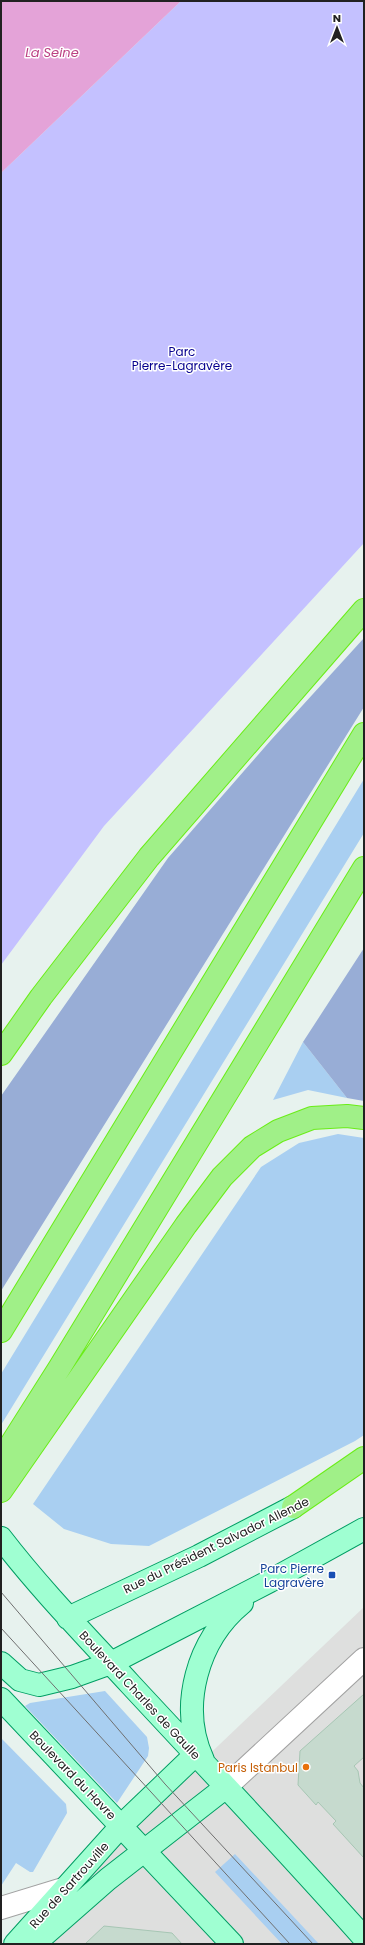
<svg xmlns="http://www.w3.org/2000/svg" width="365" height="1945" viewBox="0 0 365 1945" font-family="Poppins,sans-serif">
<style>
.residential{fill:#dedfde}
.grass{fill:#a9cff1}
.forest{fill:#98add6}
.park{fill:#c4c1ff}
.water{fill:#e4a3d8}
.building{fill:#c6dace;stroke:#a7c6b4}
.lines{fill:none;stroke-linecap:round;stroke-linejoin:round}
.minor-casing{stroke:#a2a2a2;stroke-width:24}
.major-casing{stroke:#009e63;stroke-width:24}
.highway-casing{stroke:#6aed17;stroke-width:24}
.minor{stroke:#fff;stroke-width:22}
.major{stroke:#9fffd2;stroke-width:22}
.highway{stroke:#a0f088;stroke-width:22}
.tram{stroke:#6f6f6f;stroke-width:1}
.transit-dot{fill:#1a4fb4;stroke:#fff;stroke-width:1.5}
.food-dot{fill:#e8710a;stroke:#fff;stroke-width:1.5}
.labels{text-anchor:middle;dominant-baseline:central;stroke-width:3;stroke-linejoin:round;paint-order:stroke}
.park-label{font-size:12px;fill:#06008e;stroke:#fff}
.street-label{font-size:12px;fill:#212121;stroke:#fff}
.transit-label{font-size:12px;fill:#164399;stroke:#fff;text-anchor:end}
.food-label{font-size:12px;fill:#c56008;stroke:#fff;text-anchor:end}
.water-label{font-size:13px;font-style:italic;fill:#bc4284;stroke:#fff}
</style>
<rect width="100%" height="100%" fill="#e7f2ee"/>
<path class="residential" d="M364 1607V1944H10Z"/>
<path class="grass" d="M364 779V833L1 1425V1374Z
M303 1042 347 1098 308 1090 273 1100Z
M338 1134 364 1138V1435L355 1441 149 1546 111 1544 64 1529 33 1504 261 1167 299 1143Z
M105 1691 147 1737 149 1748 148 1756 117 1803 25 1706 30 1703Z
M1 1738 66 1804 67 1813 33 1872H30L16 1863 1 1886Z
M235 1854 319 1944H282L215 1872Z"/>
<path class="forest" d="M364 638V707L1 1291V1096L168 858 271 740Z
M364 948V1101L347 1098 303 1042Z"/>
<path class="park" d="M181 1H364V543L104 826 1 965V173Z"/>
<path class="water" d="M1 1H181L1 173Z"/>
<path class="building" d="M364 1694V1757L354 1766 358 1771 360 1783 364 1788V1858L333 1824 336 1821 318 1802 316 1805 298 1785 300 1751Z
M104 1926 172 1933 182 1944H85Z"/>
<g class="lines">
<g class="minor-casing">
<path id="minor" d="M226 1787 364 1659
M1 1908 63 1889"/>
</g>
<g class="major-casing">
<path id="major" d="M1 1538C41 1590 87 1637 131 1685 209 1769 288 1852 364 1938
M68 1618 199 1556 293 1507
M1 1663 20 1680 39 1685 72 1677 111 1663 270 1581 364 1529
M1 1699 232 1944
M203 1760C178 1706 198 1639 242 1603
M15 1944 122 1825 195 1755
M34 1944 108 1879 226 1787"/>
</g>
<g class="highway-casing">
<path id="highway" d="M1 1054 41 997 149 857 364 610
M1 1331 364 734
M1 1460 60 1367 364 868
M1 1491 186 1225 222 1177 252 1147 278 1131 312 1118 347 1116 364 1118
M293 1507 364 1458"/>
</g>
<use href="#minor" class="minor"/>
<use href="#major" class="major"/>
<use href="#highway" class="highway"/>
<path class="tram" d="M1 1592 165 1784 313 1944
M1 1628 290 1944"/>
</g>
<rect class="transit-dot" x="328" y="1571" width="8" height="8" rx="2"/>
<circle class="food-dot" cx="306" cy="1767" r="4"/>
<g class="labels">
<g class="park-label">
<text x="182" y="351">Parc<tspan x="182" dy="14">Pierre-Lagravère</tspan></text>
</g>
<g class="street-label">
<text transform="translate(216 1545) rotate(-26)">Rue du Président Salvador Allende</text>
<text transform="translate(140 1695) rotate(47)">Boulevard Charles de Gaulle</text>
<text transform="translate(73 1775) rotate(46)">Boulevard du Havre</text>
<text transform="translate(69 1885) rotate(-48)">Rue de Sartrouville</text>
</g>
<g class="transit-label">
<text x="324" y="1568">Parc Pierre<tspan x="324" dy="14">Lagravère</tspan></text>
</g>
<g class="food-label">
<text x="298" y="1767">Paris Istanbul</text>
</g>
<g class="water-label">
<text x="52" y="52">La Seine</text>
</g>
</g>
<rect width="365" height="1945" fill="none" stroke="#212121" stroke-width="4"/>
<g transform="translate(337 28)" stroke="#ffffff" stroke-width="3" paint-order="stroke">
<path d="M0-3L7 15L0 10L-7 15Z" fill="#212121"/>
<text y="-6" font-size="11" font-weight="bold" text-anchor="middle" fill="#212121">N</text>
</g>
</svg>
